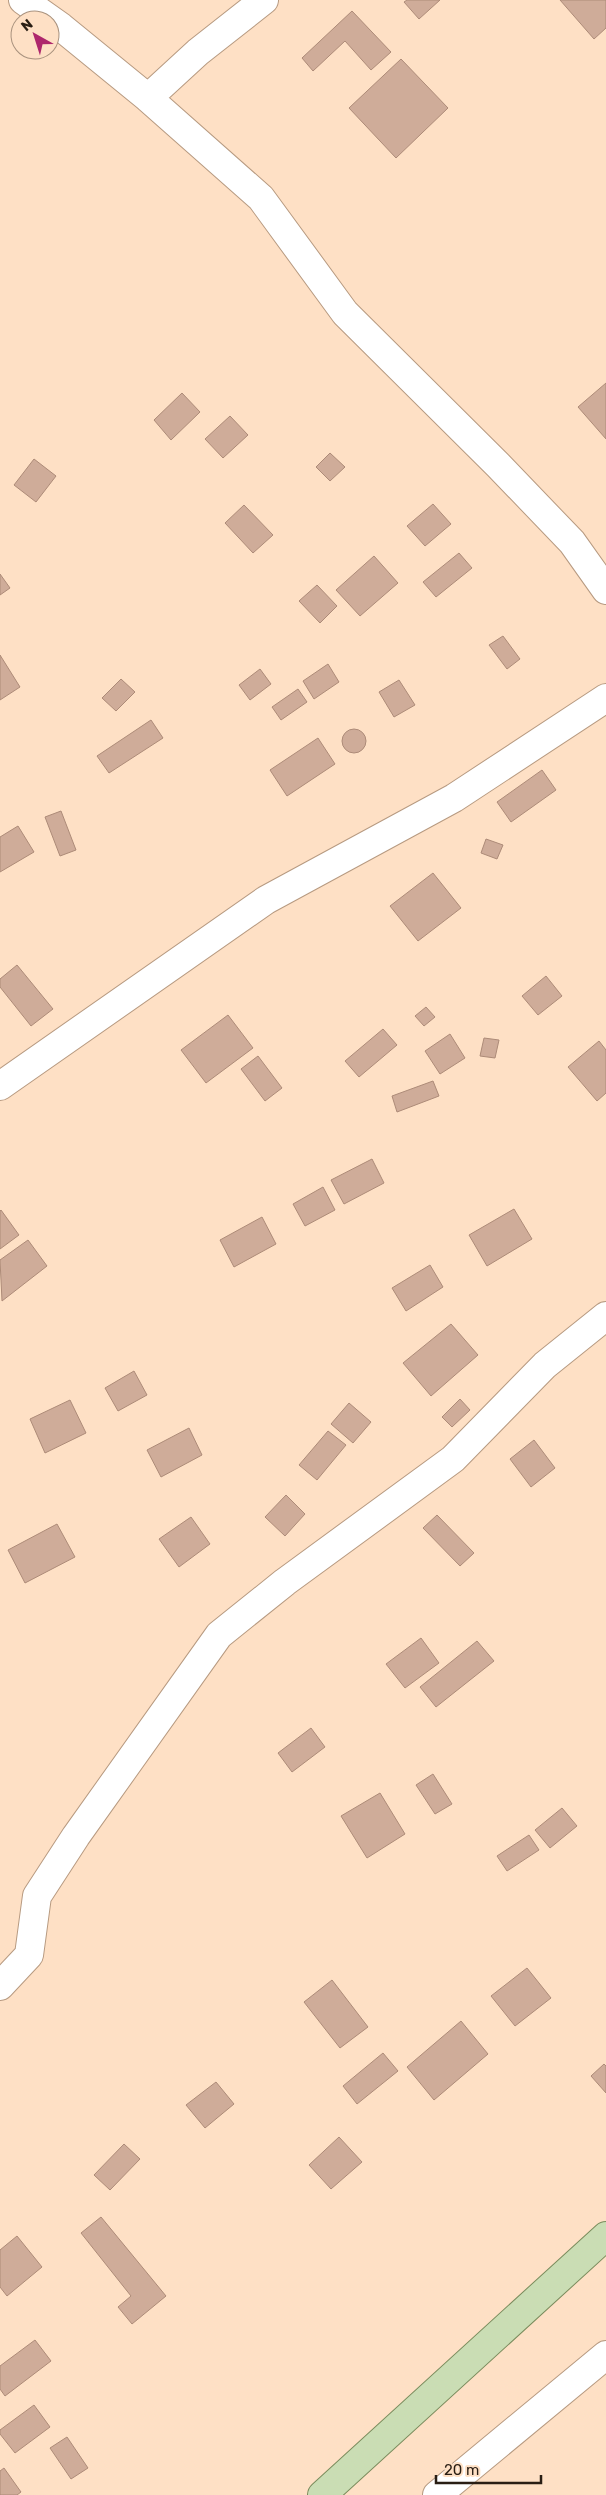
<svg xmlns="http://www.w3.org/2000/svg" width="606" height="2495" viewBox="0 0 606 2495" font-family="Rubik,sans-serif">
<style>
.building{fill:#cfac99;stroke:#ad8b78}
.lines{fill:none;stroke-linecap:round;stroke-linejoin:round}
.street-casing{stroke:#b79a81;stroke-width:30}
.primary-casing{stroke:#7a8b5c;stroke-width:30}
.street{stroke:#fff;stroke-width:28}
.primary{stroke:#caddb4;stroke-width:28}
</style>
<rect width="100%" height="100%" fill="#fee0c5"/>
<path class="building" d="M407 0H440L419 19 404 2Z
M560 0H606V28L594 39Z
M352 11 391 52 371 70 345 41 313 71 302 58Z
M401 59 448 108 396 158 349 108Z
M606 383V439L578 407Z
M182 393 200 412 171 440 154 420Z
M230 416 248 435 223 458 205 439Z
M330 453 345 467 330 481 316 467Z
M34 459 56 476 36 502 14 485Z
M433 504 451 524 425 546 407 526Z
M244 505 273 535 253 553 225 523Z
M459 553 472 568 436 597 423 582Z
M374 556 398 583 360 616 336 590Z
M0 574 10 588 0 595Z
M317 585 337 606 320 623 299 601Z
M503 636 520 659 507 669 489 645Z
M0 655 20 687 0 700Z
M328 664 339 682 314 699 303 681Z
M260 669 271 684 250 700 239 685Z
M121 679 135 692 116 711 102 698Z
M399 680 415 705 394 717 379 692Z
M298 689 307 702 281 720 272 707Z
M151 720 163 738 109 773 97 756Z
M342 741a12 12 0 1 1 24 0a12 12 0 1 1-24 0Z
M318 738 335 764 287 796 270 770Z
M542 770 556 790 511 822 497 802Z
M61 811 76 850 60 856 45 817Z
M18 826 34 852 0 872V837Z
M486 839 503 845 497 859 481 853Z
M433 873 461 908 418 941 390 906Z
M17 965 53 1009 31 1026 0 987V979Z
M546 976 562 996 538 1015 522 996Z
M426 1007 435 1017 424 1026 415 1016Z
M228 1015 253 1048 206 1083 181 1050Z
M383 1029 397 1045 359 1077 345 1061Z
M450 1034 465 1058 440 1074 425 1051Z
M484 1038 499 1040 495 1058 480 1056Z
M599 1041 606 1050V1093L597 1101 568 1067Z
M258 1056 282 1088 265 1101 241 1069Z
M433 1081 439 1096 397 1112 392 1096Z
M372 1159 384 1183 344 1204 331 1180Z
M323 1187 335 1210 305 1226 293 1204Z
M514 1209 532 1239 487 1266 469 1235Z
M1 1210 19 1235 0 1249V1211Z
M262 1217 276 1244 234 1267 220 1240Z
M28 1240 47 1266 2 1301 0 1260Z
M430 1265 443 1287 406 1311 392 1288Z
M451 1324 478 1355 431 1396 403 1363Z
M134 1371 147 1395 118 1411 105 1388Z
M460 1399 470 1410 452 1427 442 1417Z
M70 1400 86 1433 45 1453 30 1419Z
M349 1403 371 1422 353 1443 331 1424Z
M189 1428 202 1455 161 1477 147 1450Z
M328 1431 346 1445 317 1480 299 1465Z
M534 1440 555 1468 531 1487 510 1459Z
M286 1495 305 1514 285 1536 265 1517Z
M437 1515 474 1553 460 1566 423 1528Z
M191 1517 210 1544 179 1567 159 1539Z
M57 1524 75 1557 25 1583 8 1550Z
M421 1638 439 1663 405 1688 386 1664Z
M477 1641 494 1661 436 1707 420 1687Z
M311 1728 325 1747 292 1772 278 1753Z
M433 1774 452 1804 435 1814 416 1785Z
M380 1793 405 1834 367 1858 341 1816Z
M562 1808 577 1826 550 1848 535 1830Z
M529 1835 539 1850 507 1871 497 1856Z
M527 1968 551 1998 515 2026 491 1996Z
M332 1980 368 2027 340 2048 304 2002Z
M461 2021 488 2054 434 2100 407 2067Z
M383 2053 398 2071 357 2104 343 2086Z
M604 2064 606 2066V2093L591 2076Z
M216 2082 234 2104 205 2128 186 2105Z
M339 2137 362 2162 331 2189 309 2165Z
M124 2144 140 2159 110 2190 94 2175Z
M101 2217 166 2296 132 2324 118 2307 131 2296 81 2233Z
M17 2236 42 2267 7 2296 0 2287V2250Z
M35 2340 51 2361 5 2396 0 2389V2366Z
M34 2405 50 2427 15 2453 0 2434V2430Z
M67 2437 88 2468 71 2479 50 2448Z
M4 2468 21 2492 17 2495H0V2471Z"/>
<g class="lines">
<g class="street-casing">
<path id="street" d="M23 0 61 27 148 98 261 198 345 313 498 465 572 542 606 590
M148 98 198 52 264 0
M0 1086 266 900 454 798 606 698
M0 1986 29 1955 37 1896 76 1836 219 1635 285 1582 453 1459 545 1365 606 1316
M437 2495 606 2355"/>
</g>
<g class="primary-casing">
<path id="primary" d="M322 2495 606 2236"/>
</g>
<use href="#street" class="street"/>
<use href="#primary" class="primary"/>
</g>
<g transform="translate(35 35) rotate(321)"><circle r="24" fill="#fee0c5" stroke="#a9927e"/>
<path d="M0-4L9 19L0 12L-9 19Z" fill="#ae276c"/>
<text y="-8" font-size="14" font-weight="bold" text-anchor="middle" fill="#291e14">N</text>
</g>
<path d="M436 2475v8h105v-8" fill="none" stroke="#291e14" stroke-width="2.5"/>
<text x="444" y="2475" font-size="15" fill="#291e14" stroke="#fee0c5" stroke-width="4" paint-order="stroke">20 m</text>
</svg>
